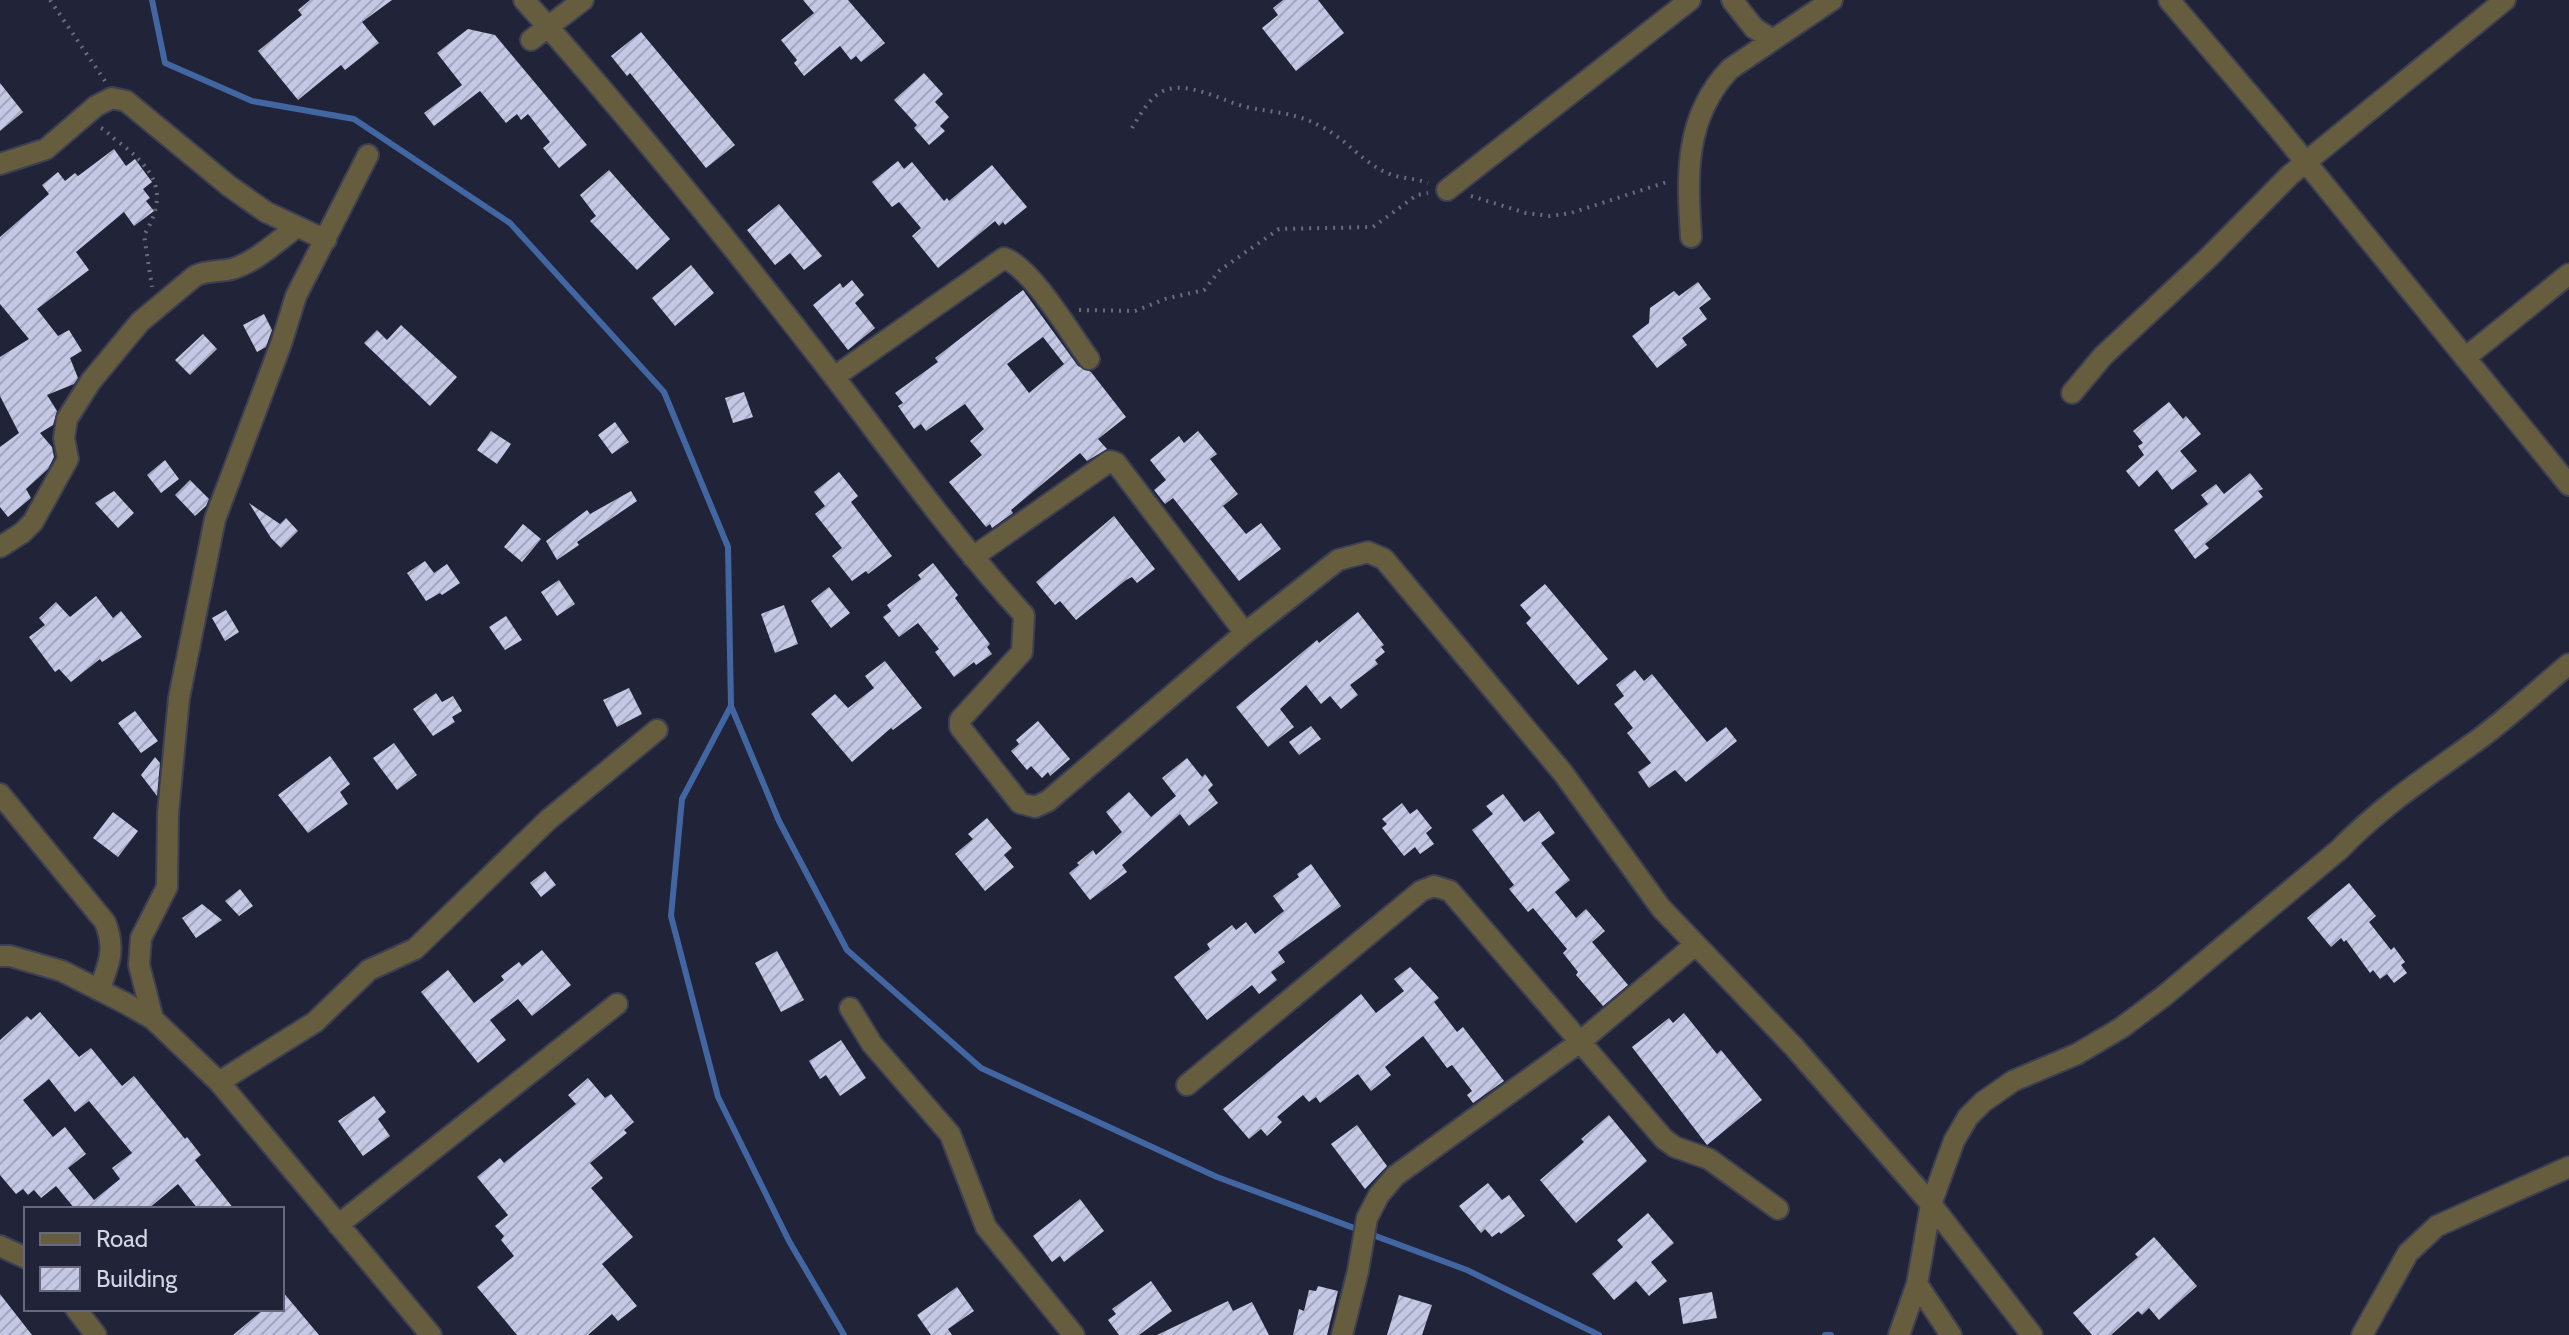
<svg xmlns="http://www.w3.org/2000/svg" width="2569" height="1335" viewBox="0 0 2569 1335" font-family="Cabin,sans-serif">
<style>
.lines{fill:none;stroke-linecap:round;stroke-linejoin:round}
.stream{stroke:#4166a1;stroke-width:6}
.building{fill:url(#building-hatch);fill-rule:evenodd}
.minor-casing{stroke:#3d3f53;stroke-width:24}
.path{stroke:#696b7d;stroke-width:4;stroke-dasharray:2 6;stroke-linecap:butt}
.minor{stroke:#655d3e;stroke-width:20}
</style>
<defs>
<pattern id="building-hatch" width="6" height="6" patternUnits="userSpaceOnUse" patternTransform="scale(2)"><rect width="6" height="6" fill="#c5c8e5"/><path d="M-1 1l2-2M0 6l6-6M5 7l2-2" fill="none" stroke="#a4a6bd"/></pattern>
</defs>
<rect width="100%" height="100%" fill="#212338"/>
<g class="lines">
<path class="stream" d="M152 0 165 63 252 101 354 119 510 223 664 392 728 547 731 706 779 821 847 950 981 1068 1217 1177 1467 1270 1599 1335
M731 706 682 799 671 916 718 1097 789 1241 844 1335
M1825 1335H1831"/>
</g>
<path class="building" d="M310 0H392L362 22 379 43 345 70 341 65 298 100 258 51 302 15 298 10Z
M803 0H848L885 43 861 62 856 56 851 60 840 46 804 76 794 63 797 60 781 40 814 13Z
M1283 0H1318L1344 33 1296 71 1262 28 1278 15 1273 8Z
M468 29 495 35 587 145 559 168 543 148 550 142 528 114 521 120 517 114 506 123 480 91 434 126 424 113 462 85 437 53Z
M641 32 735 145 706 168 630 73 627 76 611 56Z
M924 73 943 94 935 102 949 117 940 126 945 131 929 145 914 128 917 125 894 100Z
M0 83 23 112 0 131Z
M114 149 126 166 135 159 152 182 143 189 150 198 146 201 154 211 134 226 124 212 76 252 89 270 37 309 58 336 69 330 82 351 70 358 78 378 74 384 47 395 57 411 53 425 40 433 52 447 54 457 48 469 26 489 31 498 8 517 0 507V447L19 433 0 396V357L29 339 0 304V237L49 194 42 185 58 172 65 181 75 173 78 176Z
M898 161 904 169 912 162 944 201 947 198 949 201 992 165 1027 207 1005 225 1003 222 999 226 995 221 938 268 912 236 921 228 899 202 892 207 872 182Z
M609 170 670 239 637 270 590 221 596 216 580 195Z
M779 204 822 256 804 270 790 253 775 265 747 230Z
M691 265 714 293 675 326 652 298Z
M852 280 864 295 855 303 875 328 848 350 813 305 840 283 843 288Z
M1698 282 1711 299 1699 308 1707 319 1682 338 1687 345 1657 368 1632 336 1649 323 1650 308 1674 291 1679 296Z
M1023 290 1078 366 1091 372 1126 417 1098 439 1107 449 1087 461 1080 453 1011 510 1013 513 992 528 990 524 986 527 949 482 982 455 970 441 984 429 965 404 926 431 921 424 914 429 898 406 903 403 895 393 938 362 935 358ZM1043 337 1064 364 1029 393 1007 364Z
M264 314 272 330 266 347 257 352 243 325Z
M401 325 457 377 430 406 364 343 377 330 387 340Z
M203 334 217 349 190 375 175 360Z
M744 392 753 417 733 423 725 398Z
M2169 402 2183 419 2186 416 2201 434 2180 451 2197 471 2172 490 2157 470 2139 487 2126 471 2144 455 2138 446 2143 443 2133 431Z
M615 422 629 442 612 454 598 435Z
M491 431 511 444 497 464 477 450Z
M1198 431 1217 454 1210 459 1238 494 1223 506 1246 534 1261 523 1281 549 1239 581 1173 498 1165 504 1154 490 1166 480 1150 460 1179 436 1184 443Z
M165 460 179 479 161 493 147 475Z
M839 472 858 496 851 502 892 556 868 574 866 571 852 581 832 556 842 548 815 514 825 506 814 492Z
M2250 473 2263 489 2258 491 2263 497 2205 544 2209 548 2195 559 2174 530 2208 504 2201 495 2216 484 2224 494Z
M190 480 209 499 206 506 195 516 175 495Z
M114 491 134 513 118 528 95 503Z
M631 491 637 501 577 542 579 545 557 560 546 541 587 510 590 514Z
M249 503 280 524 286 518 298 531 281 548 271 538Z
M1114 516 1155 569 1137 583 1132 577 1126 580 1076 620 1060 601 1055 605 1036 582Z
M523 524 541 539 522 562 504 547Z
M425 561 434 573 447 564 460 583 442 595 440 593 426 601 407 573Z
M933 563 958 595 955 598 990 644 987 647 992 654 976 665 974 662 954 677 935 652 939 649 918 623 899 637 883 617 891 611 887 605 921 579 918 575Z
M559 580 575 604 557 616 541 592Z
M1545 584 1608 659 1578 685 1526 623 1531 618 1520 605Z
M829 587 850 613 831 628 811 601Z
M96 596 113 618 121 611 142 637 102 662 100 659 71 682 59 669 55 672 29 637 45 625 39 618 56 602 70 617Z
M784 605 798 644 775 653 761 614Z
M226 610 239 632 225 641 212 618Z
M1358 612 1384 645 1381 647 1385 652 1375 660 1378 664 1350 685 1358 695 1341 709 1330 696 1321 704 1306 685 1280 709 1294 727 1268 747 1236 707 1317 640 1319 643Z
M506 616 522 640 505 650 489 627Z
M885 661 922 708 893 730 891 728 852 762 811 714 835 694 848 708 874 688 865 676Z
M1635 670 1644 681 1652 674 1707 742 1726 727 1737 741 1686 782 1675 770 1649 788 1638 772 1651 763 1627 733 1633 728 1614 704 1624 696 1616 685Z
M629 688 642 714 617 727 603 700Z
M436 693 442 702 453 696 462 711 452 717 455 722 433 736 413 709Z
M135 711 158 741 141 753 118 723Z
M1038 721 1070 759 1050 776 1048 772 1042 778 1031 766 1027 770 1011 751 1019 744 1016 740Z
M1311 726 1321 739 1299 755 1289 742Z
M394 743 417 775 397 790 373 758Z
M330 756 350 784 340 792 348 804 308 833 278 795Z
M155 757 160 763 157 796 141 775Z
M1187 758 1202 777 1205 774 1213 785 1208 790 1218 803 1189 826 1180 814 1122 865 1127 872 1090 900 1069 873 1079 865 1077 863 1093 850 1096 855 1122 832 1106 812 1129 792 1151 817 1176 796 1162 778Z
M1503 794 1524 822 1539 811 1555 833 1541 843 1570 880 1555 892 1576 918 1586 909 1605 931 1592 942 1628 985 1603 1006 1576 975 1578 972 1563 953 1567 949 1533 908 1528 912 1509 889 1514 885 1472 830 1493 814 1486 806Z
M1402 803 1410 814 1417 809 1432 828 1426 833 1434 844 1420 854 1415 847 1404 856 1382 828 1387 824 1382 819Z
M113 812 138 831 118 857 93 838Z
M987 818 1012 848 1004 855 1014 867 985 891 955 854 973 839 968 834Z
M1311 864 1341 906 1278 952 1285 962 1271 972 1277 980 1259 994 1252 985 1207 1020 1174 977 1210 949 1207 944 1232 925 1236 930 1246 922 1255 934 1284 911 1273 896 1299 877 1297 874Z
M545 871 556 885 541 897 530 883Z
M2349 883 2376 916 2369 922 2391 950 2394 947 2405 962 2401 965 2407 973 2394 983 2387 974 2380 979 2373 970 2370 973 2346 940 2344 942 2341 938 2331 947 2307 918Z
M240 889 253 906 239 916 225 901Z
M202 904 222 920 196 938 182 918Z
M542 950 571 985 532 1016 518 999 490 1020 506 1040 478 1063 421 992 448 970 474 1003 504 980 501 976 519 962 522 966Z
M777 951 804 1000 781 1012 755 963Z
M1410 967 1439 998 1434 1002 1457 1032 1463 1027 1504 1081 1473 1103 1467 1095 1472 1091 1452 1065 1447 1068 1423 1036 1385 1067 1391 1075 1371 1091 1358 1074 1320 1103 1316 1097 1309 1102 1303 1095 1277 1117 1282 1122 1267 1136 1261 1129 1249 1139 1223 1109 1361 994 1376 1013 1404 991 1394 979Z
M40 1012 79 1057 91 1048 122 1086 134 1076 185 1139 187 1137 201 1155 195 1160 234 1209H198L178 1184 148 1209H75L56 1186 41 1198 34 1190 28 1195 23 1189 16 1194 0 1175V1040L27 1016 31 1020ZM49 1079 75 1112 89 1101 132 1153 112 1168 120 1179 94 1200 68 1168 86 1154 65 1127 53 1137 23 1100Z
M1684 1013 1717 1054 1721 1050 1762 1100 1707 1145 1632 1047 1669 1018 1673 1023Z
M841 1040 866 1078 840 1096 826 1075 820 1079 809 1061Z
M588 1078 605 1098 611 1094 634 1122 624 1130 627 1133 590 1163 603 1178 591 1188 633 1237 602 1264 637 1306 618 1321 612 1314 588 1335H517L477 1287 514 1256 501 1240 504 1236 495 1226 508 1215 477 1177 500 1158 504 1163 576 1104 568 1095Z
M374 1096 386 1112 378 1119 390 1136 363 1156 338 1121Z
M1609 1115 1647 1161 1576 1223 1540 1180 1584 1142 1581 1139Z
M1357 1125 1387 1166 1365 1189 1331 1144Z
M1488 1183 1502 1200 1509 1195 1525 1216 1501 1234 1499 1232 1492 1237 1485 1229 1481 1233 1459 1206Z
M1080 1199 1104 1231 1064 1262 1060 1256 1052 1262 1033 1236Z
M1648 1213 1674 1243 1651 1262 1667 1281 1649 1296 1636 1281 1614 1300 1592 1274 1623 1247 1617 1240Z
M2154 1237 2197 1286 2159 1320 2149 1308 2142 1315 2138 1311 2111 1335H2092L2073 1313 2138 1257 2135 1254Z
M1151 1281 1172 1311 1139 1335H1119L1108 1320 1116 1314 1112 1309Z
M1318 1286 1338 1291 1327 1335H1293L1299 1309 1304 1311 1309 1290 1316 1291Z
M957 1287 974 1311 948 1329 952 1335H931L917 1315Z
M282 1291 319 1335H233L264 1309H282Z
M1712 1292 1717 1318 1683 1324 1679 1298Z
M0 1294 32 1335H0Z
M1399 1295 1432 1305 1422 1335H1387Z
M1228 1301 1233 1311 1252 1302 1269 1335H1157Z"/>
<g class="lines">
<g class="minor-casing">
<path id="minor" d="M524 0C632 120 733 246 832 374 895 456 954 539 1024 615L1022 652 960 720V727L1020 803 1035 807 1048 801 1245 633 1338 560 1368 552 1384 559 1563 773 1661 908 1794 1047 1931 1204 2032 1335
M1732 0 1754 28 1773 40
M2169 0 2278 128 2569 485
M531 40 583 0
M0 164 46 149 96 106 112 98 126 101 229 186 266 212 326 240
M1447 190 1690 0
M1691 237C1687 176 1684 117 1730 69L1832 0
M2465 358 2569 274
M834 377 1004 258C1032 268 1070 333 1089 359
M2072 393 2103 356 2208 258 2290 175 2505 0
M0 547 22 533 33 522 68 459 64 438 67 419 91 381 140 322 195 276C206 270 219 272 232 269 256 262 277 241 297 227
M973 557 1110 461 1116 463 1245 633
M0 794 105 922C116 948 109 965 99 990
M0 956H10L62 971 125 1003 153 1019 219 1082 431 1335
M850 1008 872 1044 950 1134 986 1227 1074 1335
M153 1019 139 965 141 938 167 887 168 813 179 698 215 519 281 344 296 296 368 155
M219 1082 315 1022 369 970 415 949 548 820 657 730
M1187 1085 1421 891 1434 886 1450 891 1664 1139 1675 1147 1709 1159 1778 1209
M338 1225 617 1004
M0 1246 26 1258
M1917 1284 1951 1335
M76 1309 96 1335
M1342 1335 1358 1271 1367 1218 1379 1195 1395 1176 1580 1042 1695 945
M1899 1335 1917 1284 1931 1204 1954 1141 1968 1117 1983 1102 2013 1081 2077 1054 2121 1028 2164 996 2340 849C2382 805 2431 774 2479 739 2510 716 2539 689 2569 664
M2362 1335 2408 1253 2437 1226 2569 1167"/>
</g>
<path class="path" d="M50 0 105 81
M101 128C107 131 110 136 116 140 153 168 171 191 144 235L152 287
M1132 128C1140 115 1149 98 1163 91 1188 80 1222 101 1246 107 1275 113 1295 112 1322 127 1346 139 1362 162 1387 173 1401 179 1415 178 1428 183
M1471 196 1526 213 1550 216 1571 213 1670 181
M1079 310 1135 311 1165 299 1204 290 1220 270 1279 229 1373 227 1417 195 1428 193"/>
<use href="#minor" class="minor"/>
</g>
<rect x="24" y="1207" width="260" height="104" fill="#212338" stroke="#686a7c" stroke-width="2"/>
<rect x="40" y="1233" width="40" height="12" fill="#655d3e" stroke="#686a7c" stroke-width="2"/>
<text x="96" y="1247" font-size="24" fill="#d3d4e3">Road</text>
<rect x="40" y="1267" width="40" height="24" fill="url(#building-hatch)" stroke="#686a7c" stroke-width="2"/>
<text x="96" y="1287" font-size="24" fill="#d3d4e3">Building</text>
</svg>
